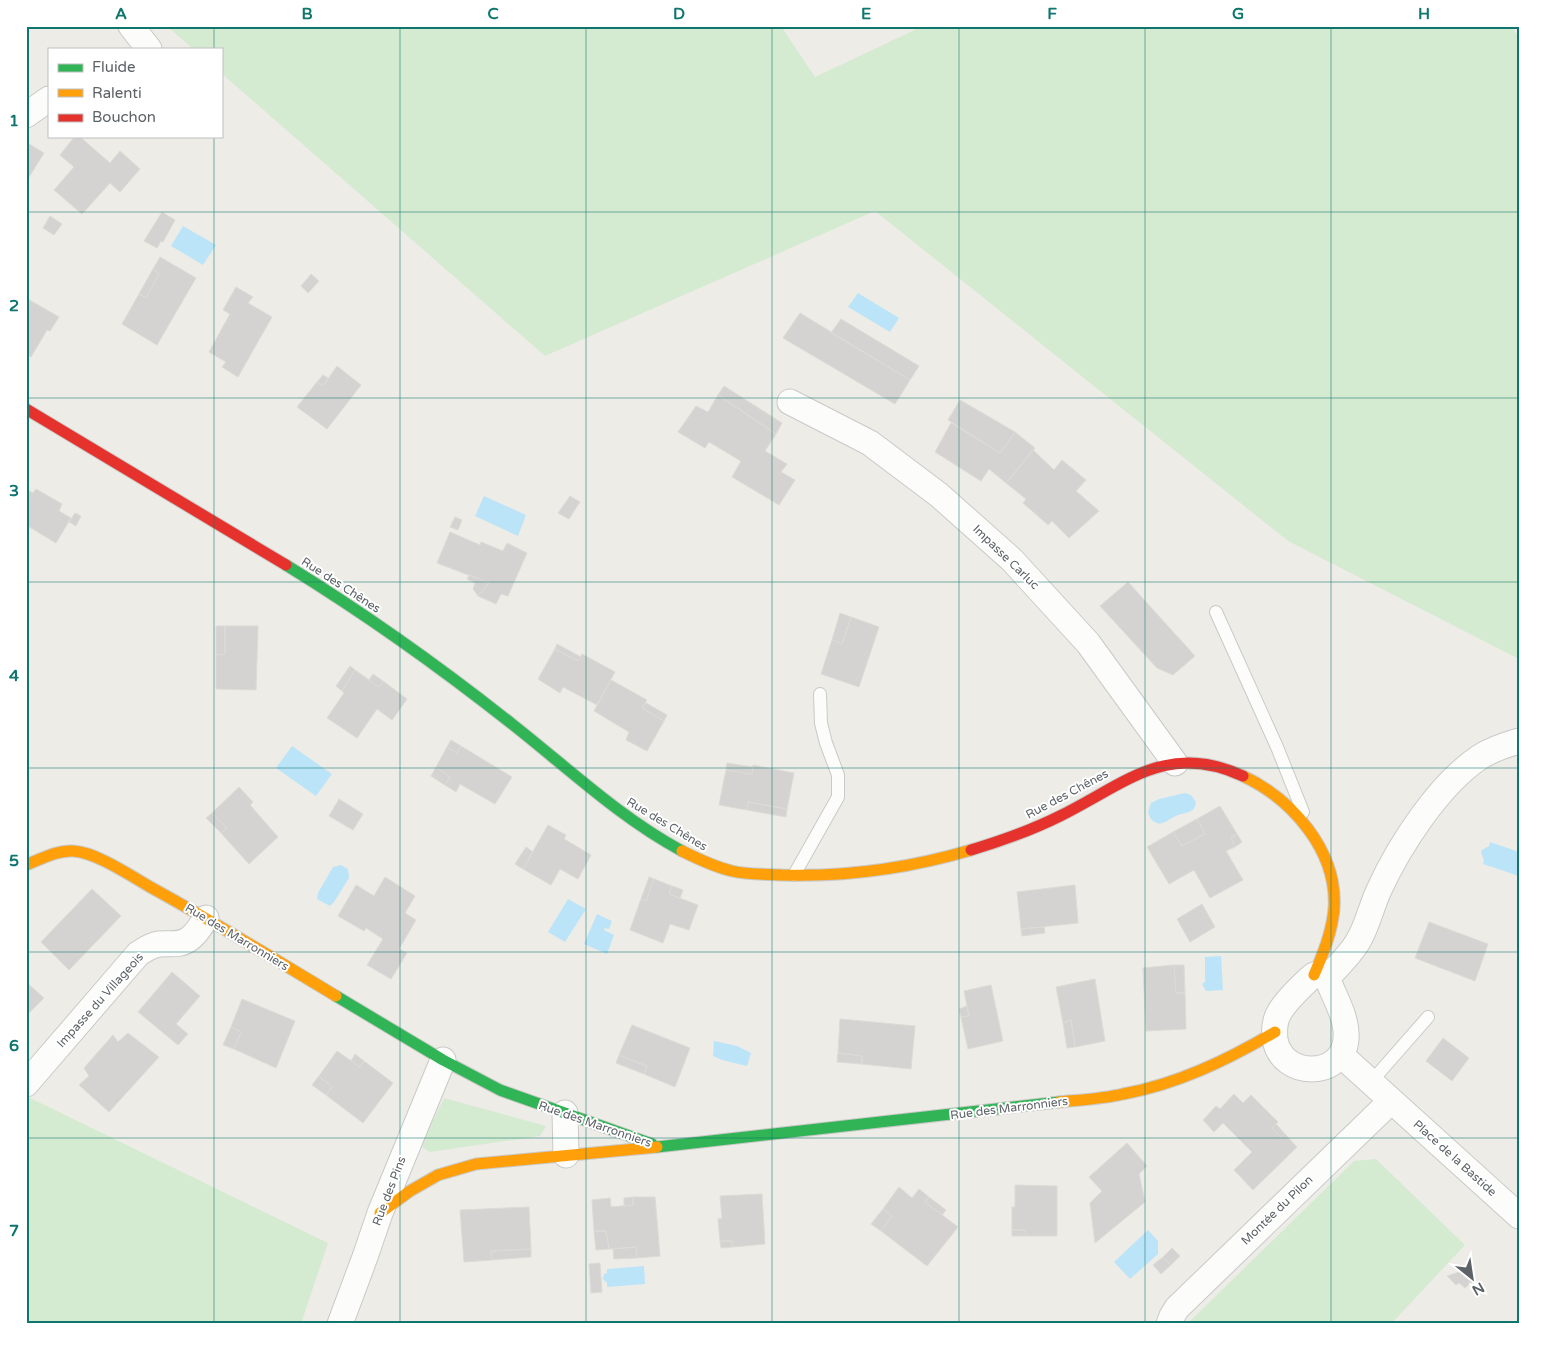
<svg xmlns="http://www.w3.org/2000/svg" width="1545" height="1350" viewBox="0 0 1545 1350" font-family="'Varela Round',sans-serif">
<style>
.green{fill:#d5ebd1}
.water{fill:#bbe4f8}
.building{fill:#d5d3d1;stroke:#dddbd6}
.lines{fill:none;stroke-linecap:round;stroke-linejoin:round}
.lane-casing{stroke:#c9c9c8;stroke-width:14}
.street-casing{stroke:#c9c9c8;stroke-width:27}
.fast-casing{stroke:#c9c9c8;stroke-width:13}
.slow-casing{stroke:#c9c9c8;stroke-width:13}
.jam-casing{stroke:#c9c9c8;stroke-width:13}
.lane{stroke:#fcfcfb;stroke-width:12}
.street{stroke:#fcfcfb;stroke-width:25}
.fast{stroke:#30b455;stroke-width:11}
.slow{stroke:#ff9f0a;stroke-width:11}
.jam{stroke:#e5322d;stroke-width:11}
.grid{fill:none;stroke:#0f766e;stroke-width:1;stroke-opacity:0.55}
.labels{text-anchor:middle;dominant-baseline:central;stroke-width:4;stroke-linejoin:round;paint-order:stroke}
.street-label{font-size:12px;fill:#5c6266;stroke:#fff}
.neatline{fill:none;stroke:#0f766e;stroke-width:2}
.grid-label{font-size:16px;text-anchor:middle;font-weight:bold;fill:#0f766e}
</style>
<rect width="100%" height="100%" fill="#edece7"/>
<path class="green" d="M167 26H781L815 77 923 26H1511L1519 37V659L1288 541 875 211 545 356 221 73V49H193Z
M26 1096 328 1243 301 1324H26Z
M444 1098 546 1126 540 1136 430 1152 423 1148 422 1143Z
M1376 1159 1465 1245 1391 1324H1187L1354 1161Z"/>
<path class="water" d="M183 226 216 245 203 265 171 246Z
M858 293 899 318 890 332 848 307Z
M484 496 526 515 518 536 475 516Z
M292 746 332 774 316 796 276 768Z
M1185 793 1191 795 1196 802C1195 813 1187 812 1178 815 1167 819 1161 830 1150 818L1148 812 1151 803 1159 799Z
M1490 842 1519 852V876L1483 864 1484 860 1481 853 1482 850 1489 846Z
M341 865 348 869 349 878 334 902 330 906 317 899 318 893 333 867Z
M568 899 586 909 565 942 548 932Z
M597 914 612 921 609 929 605 928 604 930 614 935 607 954 584 944Z
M1221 956 1223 990 1206 991 1202 984 1205 982V957Z
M714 1041 737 1046 751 1053 747 1066 722 1060 713 1056Z
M1148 1230 1158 1241V1254L1130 1279 1114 1262Z
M644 1266 645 1284 607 1287V1283L603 1279 604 1274 607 1273V1269Z"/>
<path class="building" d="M75 136H79L110 163 120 151 140 169 120 192 110 183 82 214 54 190 74 167 60 155Z
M26 142 44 153 26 182Z
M162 212 175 220 163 242 161 241 157 248 144 241Z
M50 216 62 224 54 235 43 228Z
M160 257 196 278 157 345 122 324 139 294 146 298 159 274 153 269Z
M153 269 159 274 146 298 139 294Z
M311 274 319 281 308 293 301 286Z
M236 287 253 297 248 303 272 317 238 377 222 367 226 362 209 352 230 314 223 310Z
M26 298 59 317 50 331 47 330 31 357 26 354Z
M800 313 910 380 895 404 783 338Z
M841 319 919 366 910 380 831 333Z
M337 366 361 385 327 429 297 407 317 382 323 386Z
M323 375 328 378 323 386 317 382Z
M724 386 782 423 776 434 718 395Z
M718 395 776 434 765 451 787 464 781 472 795 480 779 505 732 477 741 461 709 442 705 448 678 432 696 406 708 412Z
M960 400 1015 432 1000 453 948 420Z
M951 423 1000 453 1015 432 1035 448 1006 483 989 469 981 481 935 452Z
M1033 450 1054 470 1062 460 1086 480 1076 491 1099 511 1069 538 1052 521 1048 525 1023 503 1026 499 1006 483Z
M26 489 33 493 36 489 62 504 59 511 71 518 56 543 26 525Z
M570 496 580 502 569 519 558 513Z
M75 513 81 516 76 526 69 522Z
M455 517 462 520 458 530 450 527Z
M450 532 480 545 481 542 503 551 507 543 527 553 508 596 501 594 496 604 478 596 489 583 437 563Z
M470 575 489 583 478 596 473 589 475 583 467 579Z
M1128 582 1195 656 1173 675 1157 668 1100 606Z
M840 613 851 617 842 644 832 640Z
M851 617 879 627 859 687 821 674 832 640 842 644Z
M216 626H225V654L216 655Z
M225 626H258L256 690 216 689V655L225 654Z
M557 644 581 657 578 661 555 649Z
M555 649 578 661 582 654 615 672 597 705 563 687 560 693 538 679Z
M350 666 355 670 342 691 336 686Z
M355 670 379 687 383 681 407 699 392 720 377 709 357 738 327 718 344 693 342 691Z
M373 674 383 681 379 687 369 680Z
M611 680 647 700 642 708 664 721 647 751 626 740 629 732 594 711Z
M646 703 667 715 664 721 642 708Z
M451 740 461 746 457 753 447 747Z
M461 746 512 777 495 804 460 784 456 792 445 785 450 777 436 767 447 747 457 753Z
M727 763 753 767 752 774 726 770Z
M753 765 794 773 787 809 748 802 747 810 719 805 726 770 752 774Z
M436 767 450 777 445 785 431 776Z
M239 787 253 802 250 805 278 837 249 864 221 833 227 828 212 813Z
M339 799 363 814 353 830 329 816Z
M748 802 787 809 786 817 747 810Z
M1220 806 1237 834 1231 838 1235 847 1226 851 1243 880 1210 898 1194 870 1169 884 1147 847 1173 832 1182 846 1205 834 1197 819Z
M212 813 227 828 221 833 206 818Z
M1197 819 1205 834 1182 846 1173 832Z
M548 825 566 835 564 839 591 855 578 879 560 869 551 885 523 869Z
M1237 834 1242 842 1235 847 1231 838Z
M526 847 533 852 523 869 515 864Z
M385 877 415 896 405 913 416 920 399 949 407 953 391 979 367 965 383 939 366 928 364 931 338 916 356 885 374 896Z
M649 877 654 879 646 901 641 899Z
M654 879 672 886 669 894 698 905 689 930 670 924 663 943 630 930 641 899 646 901Z
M1075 885 1078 923 1021 929 1017 892Z
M672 886 683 890 680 898 669 894Z
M92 889 121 916 69 970 41 942Z
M1202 904 1215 927 1190 942 1177 919Z
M1429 922 1488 944 1475 981 1415 958Z
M1044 927 1045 933 1022 936 1021 929Z
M1174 965 1176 993H1185L1186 1029 1146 1031 1143 968Z
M1174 965H1184L1185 993H1176Z
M172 972 200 996 176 1024 188 1034 178 1045 138 1012Z
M1095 979 1105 1041 1075 1047 1071 1020 1063 1023 1056 987Z
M26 982 44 998 26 1016Z
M991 985 1003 1041 968 1049 961 1017 969 1016 964 991Z
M242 999 295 1021 276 1068 234 1049 241 1032 231 1027Z
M967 1006 969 1016 961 1017 959 1009Z
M840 1019 915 1026 911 1069 862 1064V1056L838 1053Z
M1071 1020 1075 1047 1067 1048 1063 1023Z
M632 1025 690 1048 675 1087 644 1074 647 1066 619 1055Z
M231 1027 241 1032 234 1049 223 1045Z
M128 1033 159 1057 109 1112 79 1085 89 1076 84 1068 113 1035 118 1042Z
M1443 1038 1469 1058 1452 1081 1426 1061Z
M337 1051 360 1067 364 1061 393 1083 363 1123 326 1095 332 1087 319 1076Z
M838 1053 862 1056V1064L837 1062Z
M355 1054 364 1061 360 1067 351 1061Z
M619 1055 647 1066 644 1074 616 1063Z
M319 1076 332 1087 326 1095 312 1085Z
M1234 1094 1243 1103 1251 1095 1278 1122 1272 1128 1281 1138 1285 1134 1297 1147 1253 1190 1234 1170 1252 1152 1223 1123 1214 1132 1203 1120 1216 1106 1220 1109Z
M1276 1124 1285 1134 1281 1138 1272 1128Z
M1127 1143 1147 1166 1139 1174 1145 1202 1095 1243 1090 1203 1102 1191 1089 1177Z
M1015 1185 1057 1186V1236H1026L1025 1230H1012V1207H1015Z
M899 1187 912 1198 919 1189 929 1197 925 1202 958 1227 927 1266 881 1231 892 1216 883 1209Z
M762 1194 765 1244 733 1247 732 1241H720L718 1219 722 1218 720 1196Z
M633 1197V1205L624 1206V1198Z
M633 1197H655L660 1256 637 1258 636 1247 609 1249 606 1231H594L592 1200 610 1198 611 1207 633 1205Z
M929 1197 946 1210 942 1215 925 1202Z
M529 1207 531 1249 491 1251 492 1260 464 1262 460 1210Z
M883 1209 892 1216 881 1231 871 1224Z
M1012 1230H1025L1026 1236H1012Z
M594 1231H606L609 1249 596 1250Z
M720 1241H732L733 1247 721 1248Z
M636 1247 637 1258 614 1259 613 1249Z
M1172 1248 1180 1256 1171 1265 1163 1257Z
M531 1249V1257L492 1260 491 1251Z
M1163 1257 1171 1265 1161 1274 1153 1265Z
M600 1263 602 1292 591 1293 589 1264Z
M1462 1271 1473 1281 1465 1288 1459 1283 1456 1285 1447 1276Z"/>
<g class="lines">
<g class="lane-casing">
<path id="lane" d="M1216 612 1277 747 1303 812
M794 875 838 797V775L826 743 821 723 820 694
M1371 1082 1428 1017"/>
</g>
<g class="street-casing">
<path id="street" d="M131 26 149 49
M26 115 49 99
M790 402 870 443 939 495 1012 560 1088 643 1175 763
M1319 974 1327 978C1334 996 1348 1019 1346 1039 1343 1079 1281 1079 1275 1039 1274 1030 1275 1020 1279 1013 1286 1000 1299 989 1309 979L1314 975Z
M1327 978C1337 967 1349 956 1357 943 1367 928 1371 907 1379 890 1399 846 1439 784 1480 757 1492 749 1505 745 1519 741
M1341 1055 1519 1216
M26 1084 138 954C144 950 151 945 159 944 170 943 180 946 189 939 197 934 201 925 206 918
M565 1113 566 1155
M340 1324 365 1257 380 1213 443 1060
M1169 1324 1172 1316 1177 1308 1391 1101"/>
</g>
<g class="fast-casing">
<path id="fast" d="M286 565C364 613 440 667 512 724 568 768 619 817 682 851
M336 996 443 1060 500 1090 652 1144
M657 1147 1059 1102"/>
</g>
<g class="slow-casing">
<path id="slow" d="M1243 776C1292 799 1338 851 1334 909 1332 932 1323 954 1314 975
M682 851C698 859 715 867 732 871 748 875 765 874 782 875 845 877 910 868 971 850
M26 865C41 859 57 850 73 851 96 852 131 876 152 888 214 922 275 959 336 996
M1059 1102C1080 1100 1102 1099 1123 1094 1178 1084 1227 1060 1275 1032
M380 1213 410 1191 438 1175 476 1164 657 1147"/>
</g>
<g class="jam-casing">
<path id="jam" d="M26 409 286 565
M971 850C1001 841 1032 830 1060 816 1125 784 1166 741 1243 776"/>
</g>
<use href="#lane" class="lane"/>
<use href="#street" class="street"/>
<use href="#fast" class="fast"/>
<use href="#slow" class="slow"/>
<use href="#jam" class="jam"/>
</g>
<path class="grid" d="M214 26V49M400 26V1324M586 26V1324M772 26V1324M959 26V1324M1145 26V1324M1331 26V1324M214 136V1324M26 212H1519M26 398H1519M26 582H1519M26 768H1519M26 952H1519M26 1138H1519"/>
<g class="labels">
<g class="street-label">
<text transform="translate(1006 557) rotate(44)">Impasse Carluc</text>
<text transform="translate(341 585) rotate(33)">Rue des Chênes</text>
<text transform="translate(1067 794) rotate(-28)">Rue des Chênes</text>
<text transform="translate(667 824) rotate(31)">Rue des Chênes</text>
<text transform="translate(237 937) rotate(31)">Rue des Marronniers</text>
<text transform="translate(100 1000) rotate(-48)">Impasse du Villageois</text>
<text transform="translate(1009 1108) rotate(-7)">Rue des Marronniers</text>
<text transform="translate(595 1124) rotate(19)">Rue des Marronniers</text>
<text transform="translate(1455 1158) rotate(42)">Place de la Bastide</text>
<text transform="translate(389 1191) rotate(-69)">Rue des Pins</text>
<text transform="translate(1277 1210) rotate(-44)">Montée du Pilon</text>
</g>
</g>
<rect width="1545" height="1350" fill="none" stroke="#ffffff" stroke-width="55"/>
<rect x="48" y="48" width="175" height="90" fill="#ffffff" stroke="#bec0c2"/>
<rect x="58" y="64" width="25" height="8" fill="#30b455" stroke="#bec0c2"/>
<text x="92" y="72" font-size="15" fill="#5c6266">Fluide</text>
<rect x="58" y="89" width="25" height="8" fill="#ff9f0a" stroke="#bec0c2"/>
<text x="92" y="98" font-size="15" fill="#5c6266">Ralenti</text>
<rect x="58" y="114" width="25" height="8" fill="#e5322d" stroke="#bec0c2"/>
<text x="92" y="122" font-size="15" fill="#5c6266">Bouchon</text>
<g transform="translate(1472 1278) rotate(150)" stroke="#ffffff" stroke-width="4" paint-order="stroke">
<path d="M0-4L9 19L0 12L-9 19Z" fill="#5c6266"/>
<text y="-8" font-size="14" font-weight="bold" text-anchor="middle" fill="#5c6266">N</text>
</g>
<rect x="28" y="28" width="1490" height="1294" class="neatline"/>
<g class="grid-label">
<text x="121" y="19">A</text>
<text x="307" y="19">B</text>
<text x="493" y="19">C</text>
<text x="679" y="19">D</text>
<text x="866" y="19">E</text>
<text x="1052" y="19">F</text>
<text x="1238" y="19">G</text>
<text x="1424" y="19">H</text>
<text x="14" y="126">1</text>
<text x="14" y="311">2</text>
<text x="14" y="496">3</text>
<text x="14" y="681">4</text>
<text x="14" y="866">5</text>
<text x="14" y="1051">6</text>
<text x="14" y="1236">7</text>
</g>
</svg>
